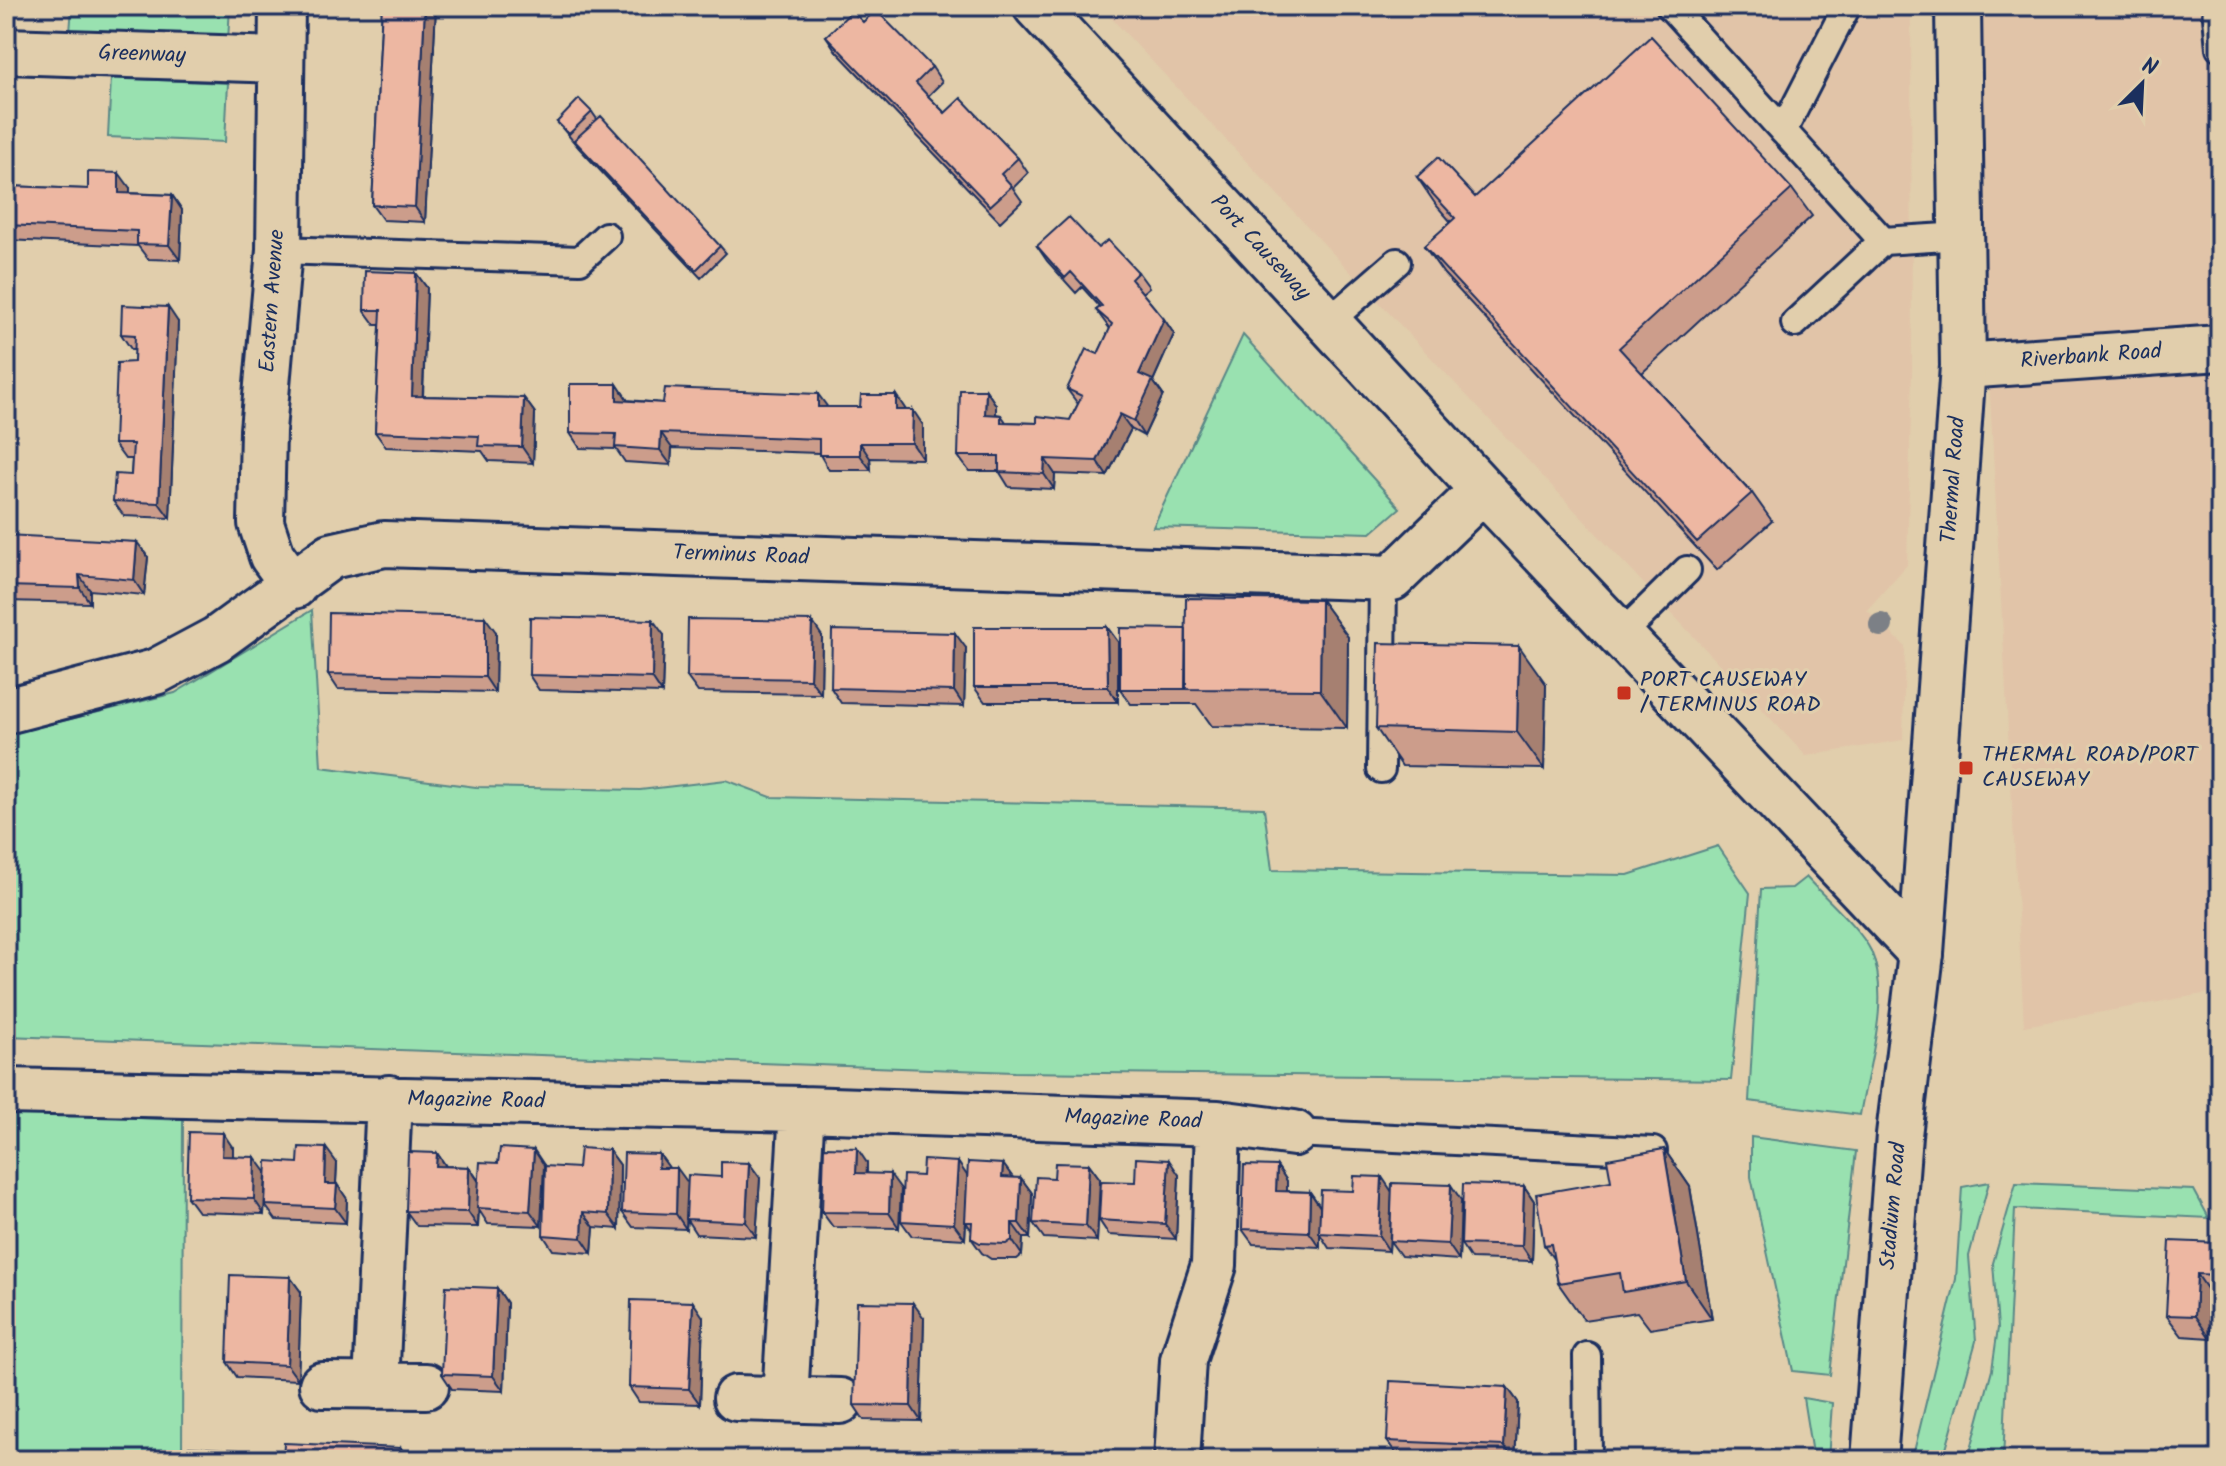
<svg xmlns="http://www.w3.org/2000/svg" width="2226" height="1466" viewBox="0 0 2226 1466" font-family="Kalam,sans-serif">
<style>
.built{fill:#e1c4a8}
.green{fill:#99e1b0;stroke:#5a8887;stroke-width:2}
.lines{fill:none;stroke-linecap:round;stroke-linejoin:round}
.service-casing{stroke:#1b2f5e;stroke-width:32}
.minor-casing{stroke:#1b2f5e;stroke-width:50}
.tertiary-casing{stroke:#1b2f5e;stroke-width:50}
.service{stroke:#e1ceac;stroke-width:26}
.minor{stroke:#e1ceac;stroke-width:44}
.tertiary{stroke:#e1ceac;stroke-width:44}
.tree{fill:#7b8086}
.wall{fill:#cc9d8b;stroke:#1b2f5e;stroke-width:2}
.shaded-wall{fill:#a68071;stroke:#1b2f5e;stroke-width:2}
.building{fill:#edb7a2;stroke:#1b2f5e;stroke-width:2}
.poi-dot{fill:#c8321e;stroke:#e1ceac;stroke-width:3}
.labels{text-anchor:middle;dominant-baseline:central;stroke-width:6;stroke-linejoin:round;paint-order:stroke}
.street-label{font-size:22px;fill:#1b2f5e;stroke:#e1ceac}
.poi-label{font-size:22px;fill:#1b2f5e;stroke:#e1ceac;text-anchor:start}
</style>
<rect width="100%" height="100%" fill="#e1ceac"/>
<filter id="ink" filterUnits="userSpaceOnUse"><feTurbulence type="fractalNoise" baseFrequency=".0125" numOctaves="2"/><feDisplacementMap in="SourceGraphic" scale="16" xChannelSelector="R" yChannelSelector="G"/><feConvolveMatrix kernelMatrix="1 2 1 2 8 2 1 2 1" color-interpolation-filters="sRGB"/></filter>
<g filter="url(#ink)">
<path class="built" d="M1100 6H1911L1912 372 1907 565 1867 610 1905 646 1903 740 1806 756Z
M1969 6H2220V991L2024 1026Z"/>
<path class="green" d="M72 6H230L228 41 70 33Z
M111 78 228 83 225 142 108 137Z
M1243 335 1400 508 1371 533 1153 527Z
M312 610 321 767 476 787 640 790 726 780 771 797 1264 808 1272 870 1628 875 1718 846 1750 893 1731 1080 1014 1072 6 1036V735L175 693Z
M1806 877C1824 897 1860 928 1871 951 1892 999 1868 1066 1860 1115L1749 1101 1761 889 1792 888Z
M6 1112 183 1120 182 1460H6Z
M1751 1137 1856 1151 1830 1375 1793 1371 1751 1177Z
M1989 1182 1969 1256 1976 1341 1943 1460H1912L1956 1279 1962 1187Z
M2016 1183 2194 1190 2209 1218 2015 1209 2003 1460H1968L1992 1370 1998 1328 1993 1263Z
M1803 1398 1832 1403 1828 1460H1813Z"/>
<g class="lines">
<g class="service-casing">
<path id="service" d="M1670 6 1883 241 1962 236
M2216 6 2220 48
M1783 131 1847 6
M279 250 580 260 606 236
M1328 322 1397 262
M1795 323 1883 241
M1621 635 1687 570
M1381 769 1383 577
M1294 1133 1653 1151
M1587 1356 1588 1460"/>
</g>
<g class="minor-casing">
<path id="minor" d="M282 6 279 250 263 430 261 523 272 556 294 586
M1036 6 1483 490 1921 953
M6 51 278 60
M1963 366 2220 348
M6 711 155 672 217 639 331 556 384 544 1392 578 1483 490
M6 1091 802 1109 1218 1123 1294 1133
M322 1385 426 1386
M376 1386 389 1098
M736 1398 840 1401
M785 1399 802 1109
M1177 1460 1183 1360 1214 1265 1218 1123"/>
</g>
<g class="tertiary-casing">
<path id="tertiary" d="M1874 1460 1899 1135 1921 953 1963 366 1958 6"/>
</g>
<use href="#service" class="service"/>
<use href="#minor" class="minor"/>
<use href="#tertiary" class="tertiary"/>
</g>
<circle class="tree" cx="1881" cy="625" r="12"/>
<path class="wall" d="M382 6H436L425 222 383 220 372 205Z
M798 6H810L804 12Z
M863 22 932 67 942 82 928 96 945 113 1018 158 1028 173 1013 188 1022 201 1000 222 836 51 826 36Z
M592 112 597 119 720 246 726 253 701 278 579 148 557 122Z
M1417 177 1475 197 1792 189 1812 216 1642 373 1752 493 1772 521 1717 570 1444 274 1424 246 1451 222 1436 205Z
M6 186 88 189 130 188V193L172 195 182 210 180 260 148 259 138 246 6 240Z
M1037 246 1098 248 1138 272 1149 287 1142 293 1164 319 1174 334 1153 381 1163 395 1144 436 1131 429 1107 476 1055 474 1054 489 1009 487 999 471H969L958 456 986 390 996 405V414L1001 415 1006 422 1037 423 1070 420 1078 404 1067 389 1098 354 1110 329 1096 310 1100 307 1082 287 1076 293 1047 261Z
M416 273 427 288 423 396 524 398 535 413 533 463 489 461 482 451 386 447 375 432 380 325H375L364 310Z
M178 322 170 518 124 516 113 501 131 475 132 459H125L114 444 134 362 135 349H131L121 334Z
M617 384 627 400 663 403 906 410 923 425V459L870 458 871 470H829L819 453 672 448 671 465 625 462 616 449 580 448 570 433Z
M6 535 148 557 144 595 90 590V603L6 601Z
M1321 600 1348 637 1347 728 1212 726 1196 704H1131L1120 689Z
M1107 627 1118 642V702H985L974 687Z
M496 632 495 692 338 689 328 674Z
M664 635 662 693 539 690 529 675Z
M822 636 821 694 698 692 687 677Z
M966 648 964 706 841 703 831 688Z
M1546 684 1544 769 1402 766 1376 728Z
M233 1148V1156L266 1172 264 1214 198 1212 187 1197Z
M1664 1149 1690 1187 1712 1319 1650 1329 1637 1312 1584 1320 1558 1283 1554 1260 1544 1245 1611 1181Z
M609 1150 620 1165 619 1229 594 1227 592 1253 553 1250 543 1235 578 1168Z
M437 1153 446 1166 469 1167 479 1181 544 1165 541 1226 488 1224 479 1210 478 1227 417 1226 406 1211Z
M659 1154 669 1168 688 1183 721 1177 749 1163 760 1178 756 1237 696 1234 687 1220 686 1229 633 1227 622 1212Z
M298 1163H337L336 1184 347 1199 346 1223 276 1220 265 1205Z
M867 1163V1173L901 1189 899 1228 833 1227 822 1212Z
M1003 1164 1013 1178H1021L1032 1193 1030 1238H1023L1022 1255 1017 1259H991L982 1253 971 1238 972 1231 966 1222 965 1239 912 1236 901 1221 922 1176H968Z
M1089 1164 1100 1179 1097 1241 1044 1238 1033 1223 1054 1178Z
M1277 1166 1287 1181V1191L1310 1192 1320 1206 1353 1191H1391L1461 1200 1459 1260 1401 1256 1390 1241 1391 1222 1389 1251 1329 1248 1320 1234V1247L1253 1244 1242 1229Z
M1179 1175 1176 1239 1109 1235 1099 1220 1135 1182Z
M1524 1186 1534 1201 1532 1261 1471 1259 1461 1244Z
M2220 1243V1326L2216 1321 2218 1296H2212L2210 1338 2182 1336 2166 1315Z
M290 1277 301 1292 298 1380 237 1377 227 1362Z
M497 1288 507 1303 504 1391 452 1389 442 1374Z
M703 1317 700 1404 639 1402 629 1387Z
M924 1318 921 1421 864 1420 854 1405Z
M1507 1387 1518 1402 1515 1460H1486L1398 1456 1387 1441Z"/>
<path class="shaded-wall" d="M425 6H436L425 222 415 207Z
M119 173 130 188V208L119 193Z
M172 195 182 210 180 260 169 245Z
M416 273 427 288 422 411 412 396Z
M168 307 178 322 170 518 159 503Z
M1164 319 1174 334 1153 381 1163 395 1144 436 1134 421 1139 374Z
M617 384 627 399V415L617 400Z
M986 390 996 405V429L985 414Z
M818 394 829 409 818 407Z
M896 395 906 410H896Z
M524 398 535 413 533 463 522 447Z
M913 410 923 425V459L912 443Z
M1120 414 1131 429 1107 476 1097 461Z
M661 433 672 448 671 465 660 450Z
M860 443 870 458 871 470 860 455Z
M1045 459 1055 474 1054 489 1044 474Z
M137 542 148 557 144 595 134 580Z
M79 575 90 590V603L80 588Z
M1321 600 1348 637 1347 728 1320 690Z
M485 617 496 632 495 692 485 677Z
M653 620 664 635 662 693 652 678Z
M812 621 822 636 821 694 810 679Z
M1107 627 1118 642V702L1108 687Z
M955 633 966 648 964 706 954 691Z
M1519 646 1546 684 1544 769 1517 732Z
M223 1133 233 1148V1171L222 1156Z
M326 1148 337 1163 335 1199 325 1184Z
M857 1148 867 1163 866 1188 856 1173Z
M1664 1149 1690 1187 1712 1319 1686 1281Z
M534 1150 544 1165 541 1226 530 1211Z
M609 1150 620 1165 619 1229 608 1214Z
M437 1153 447 1168 436 1166Z
M659 1154 670 1169 658 1168Z
M255 1157 266 1172 264 1214 254 1199Z
M1169 1160 1179 1175 1176 1239 1165 1224Z
M958 1162 968 1177 965 1239 954 1224Z
M749 1163 760 1178 756 1237 746 1222Z
M1003 1164 1014 1179 1002 1177Z
M1089 1164 1100 1179 1097 1241 1086 1226Z
M1277 1166 1287 1181V1206L1276 1191Z
M469 1167 479 1182 478 1227 468 1212Z
M677 1168 688 1183 686 1229 676 1214Z
M890 1174 901 1189 899 1228 889 1213Z
M1382 1177 1392 1192 1389 1251 1379 1236Z
M1021 1178 1032 1193 1030 1238 1019 1223Z
M337 1184 347 1199 346 1223 335 1208Z
M1451 1185 1461 1200 1459 1260 1448 1244Z
M1524 1186 1534 1201 1532 1261 1522 1246Z
M1310 1192 1320 1207V1247L1309 1232Z
M583 1212 594 1227 592 1253 582 1238Z
M1012 1223 1023 1238 1022 1255 1012 1240Z
M2197 1274 2212 1296 2210 1338 2195 1316Z
M290 1277 301 1292 298 1380 287 1365Z
M497 1288 507 1303 504 1391 493 1376Z
M693 1302 703 1317 700 1404 689 1389Z
M913 1303 924 1318 921 1421 911 1406Z
M1507 1387 1518 1402 1515 1460 1504 1446Z
M401 1448 409 1460H400Z
M256 1451 263 1460H256Z"/>
<path class="building" d="M382 6H425L415 207 372 205Z
M876 10 932 67 916 83 928 96 945 113 961 98 1018 158 1001 174 1012 186 990 206 826 36 852 11 863 22Z
M1651 36 1792 189 1619 348 1752 493 1697 542 1424 246 1455 218 1417 177 1438 157 1475 197Z
M579 99 592 112 569 134 557 122Z
M601 116 720 246 696 270 574 140Z
M88 172 119 173V193L172 195 169 245 137 244V231L6 225V186L88 189Z
M1069 217 1098 248 1108 240 1138 272 1131 279 1164 319 1139 374 1153 380 1134 421 1120 414 1097 461 1045 459 1044 474 999 472V456H958L960 390H986L985 414 1001 415V422L1037 423V416L1070 420 1082 396 1067 389 1086 349 1098 354 1112 324 1096 310 1102 306 1071 272 1065 278 1037 246Z
M365 271 416 273 412 396 524 398 522 447 478 446 479 436 375 432 381 310H364Z
M122 305 168 307 159 503 113 501 115 474 131 475 133 444H114L117 363 134 362 135 335 121 334Z
M570 384H617V400L663 403 665 388 818 394V407H860L861 395H896V410H913L912 443H860V455H819V439L661 433 660 450 615 447 616 434 570 433Z
M6 535 137 542 134 580 79 575 80 588 6 586Z
M1186 598 1321 600 1320 690 1185 689Z
M329 613 485 617V677L328 674Z
M530 617 653 620 652 678 529 675Z
M688 619 812 621 810 679 687 677Z
M974 627H1107L1108 687H974Z
M1120 628 1186 629V689H1120Z
M832 630 955 633 954 691 831 688Z
M1378 643 1519 646 1517 732 1376 728Z
M189 1132 223 1133 222 1156 255 1157 254 1199 187 1197Z
M299 1147 326 1148 325 1184H337L335 1208 265 1205 267 1161 298 1163Z
M824 1147 857 1148 856 1173 890 1174 889 1213 822 1212Z
M500 1148 534 1150 530 1211 477 1208 480 1162 498 1163Z
M580 1148 609 1150 608 1214 583 1212 582 1238 543 1235 545 1166 578 1168Z
M1664 1149 1686 1281 1623 1292 1620 1273 1558 1283 1551 1244 1544 1245 1536 1194 1611 1181 1607 1159Z
M408 1152 437 1153 436 1166 469 1167 468 1212 406 1211Z
M624 1153 659 1154 658 1168H677L676 1214 622 1212Z
M1136 1158 1169 1160 1165 1224 1099 1220 1101 1181 1135 1182Z
M923 1160 958 1162 954 1224 901 1221 903 1175 922 1176Z
M721 1162 749 1163 746 1222 686 1219 688 1175 721 1177Z
M968 1162 1003 1164 1002 1177 1021 1178 1019 1223H1012V1240L1006 1244 980 1243 971 1238 972 1222H965Z
M1055 1163 1089 1164 1086 1226 1033 1223 1036 1177 1054 1178Z
M1244 1165 1277 1166 1276 1191 1310 1192 1309 1232 1242 1229Z
M1354 1176 1382 1177 1379 1236 1319 1233 1321 1190 1353 1191Z
M1392 1183 1451 1185 1448 1244 1390 1241Z
M1463 1184 1524 1186 1522 1246 1461 1244Z
M2170 1241 2220 1243V1321H2216L2219 1275 2197 1274 2195 1316 2166 1315Z
M230 1275 290 1277 287 1365 227 1362Z
M446 1286 497 1288 493 1376 442 1374Z
M631 1300 693 1302 689 1389 629 1387Z
M857 1302 913 1303 911 1406 854 1405Z
M1390 1381 1507 1387 1504 1446 1387 1441Z
M2218 1384H2220V1460H2215Z
M284 1443 401 1448 400 1460H283Z
M189 1447 256 1451V1460H188Z
M2030 1458 2073 1460H2030Z"/>
</g>
<g class="poi-dot">
<rect x="1616" y="685" width="16" height="16" rx="4"/>
<rect x="1958" y="760" width="16" height="16" rx="4"/>
</g>
<g class="labels">
<g class="street-label">
<text transform="translate(142 55) rotate(2)">Greenway</text>
<text transform="translate(1260 248) rotate(47)">Port Causeway</text>
<text transform="translate(273 301) rotate(-86)">Eastern Avenue</text>
<text transform="translate(2091 357) rotate(-4)">Riverbank Road</text>
<text transform="translate(1954 480) rotate(-86)">Thermal Road</text>
<text transform="translate(741 556) rotate(2)">Terminus Road</text>
<text transform="translate(476 1101) rotate(1)">Magazine Road</text>
<text transform="translate(1133 1120) rotate(2)">Magazine Road</text>
<text transform="translate(1894 1206) rotate(-85)">Stadium Road</text>
</g>
<g class="poi-label">
<text x="1640" y="680">PORT CAUSEWAY<tspan x="1640" dy="25">/ TERMINUS ROAD</tspan></text>
<text x="1982" y="755">THERMAL ROAD/PORT<tspan x="1982" dy="25">CAUSEWAY</tspan></text>
</g>
</g>
<rect width="2226" height="1466" fill="none" stroke="#e1ceac" stroke-width="32"/>
<rect x="16" y="16" width="2194" height="1434" fill="none" stroke="#1b2f5e" stroke-width="3" filter="url(#ink)"/>
<g transform="translate(2142 84) rotate(24)" stroke="#e1ceac" stroke-width="6" paint-order="stroke">
<path d="M0-6L14 30L0 20L-14 30Z" fill="#1b2f5e"/>
<text y="-12" font-size="22" font-weight="bold" text-anchor="middle" fill="#1b2f5e">N</text>
</g>
</svg>
